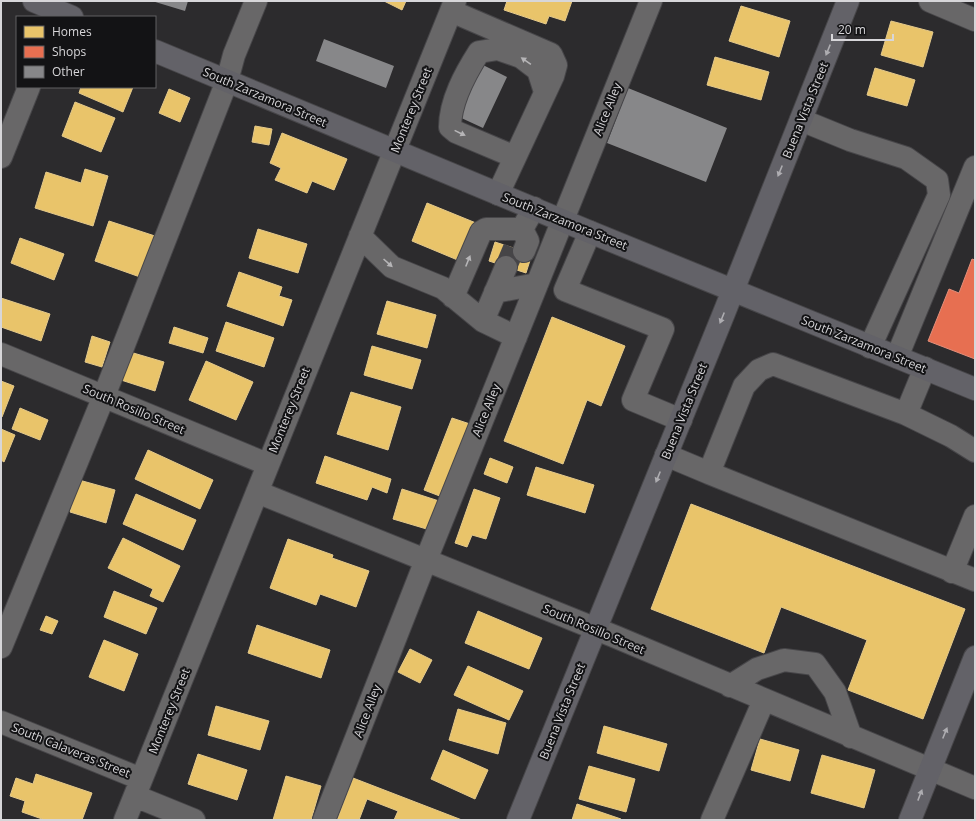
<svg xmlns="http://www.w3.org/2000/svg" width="976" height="821" viewBox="0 0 976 821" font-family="'Open Sans',sans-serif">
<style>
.homes{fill:#e9c46a;stroke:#e4c98b}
.shops{fill:#e76f51;stroke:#e28e7a}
.building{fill:#878789}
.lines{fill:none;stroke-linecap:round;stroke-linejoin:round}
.minor-tunnel{stroke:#464547;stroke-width:22;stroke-dasharray:22 11;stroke-linecap:butt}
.minor-casing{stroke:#474649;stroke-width:24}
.major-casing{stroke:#474649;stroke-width:24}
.minor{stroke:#686768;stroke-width:22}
.major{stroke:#636268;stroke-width:22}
.oneway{fill:#aeadb1}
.oneway2{fill:#b6b5b7}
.labels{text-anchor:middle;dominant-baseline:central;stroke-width:4;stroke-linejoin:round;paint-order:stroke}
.street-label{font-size:12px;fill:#d7d6d9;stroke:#131315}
</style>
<rect width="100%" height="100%" fill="#2c2b2d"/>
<path class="homes" d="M384 1H406L402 10Z
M507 1H572L565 21 549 16 546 24 504 10Z
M741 6 790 21 779 57 729 41Z
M891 21 933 32 923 67 881 55Z
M715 57 769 72 761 100 707 85Z
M875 68 915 80 907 106 867 95Z
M81 87H133L123 112 79 93Z
M169 89 190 98 180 122 159 113Z
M75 102 115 118 101 152 62 136Z
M255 126 272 129 269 145 252 142Z
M282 133 347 159 334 190 312 181 307 193 275 180 281 168 270 163Z
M85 169 108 176 93 226 35 208 46 172 81 183Z
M427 203 476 223 460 261 412 241Z
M109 221 155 236 140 277 95 261Z
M258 229 307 244 298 273 249 258Z
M20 238 64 254 54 280 11 263Z
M495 242 532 254 526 273 489 261Z
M239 272 282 287 279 296 292 300 283 326 227 306Z
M1 298 50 314 41 341 1 327Z
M387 301 436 315 427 348 377 334Z
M552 317 625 346 601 406 587 400 563 464 504 441Z
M226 322 274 338 264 367 216 351Z
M174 327 208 338 203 353 169 343Z
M92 336 110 342 102 367 85 362Z
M372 346 421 360 412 389 364 375Z
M130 352 164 362 155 391 121 380Z
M206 361 253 382 236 420 189 400Z
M1 381 14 386 2 417 1 416Z
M351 392 401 407 388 450 337 434Z
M20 408 48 420 40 440 12 429Z
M452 418 473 425 445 498 424 490Z
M1 429 15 435 4 462 1 460Z
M148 450 213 480 200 509 135 479Z
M325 456 391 479 387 493 372 487 367 500 316 483Z
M490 458 513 467 507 483 484 474Z
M536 467 594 485 585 513 527 495Z
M79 480 115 490 106 523 70 512Z
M402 489 439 501 430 530 393 519Z
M474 489 500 498 486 539 472 535 467 547 455 543Z
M136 494 196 520 183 550 123 524Z
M691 504 965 609 923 719 848 690 867 640 781 607 764 653 651 609Z
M123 538 180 566 163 602 150 596 153 589 108 568Z
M288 539 333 555 332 558 369 571 356 607 320 594 316 605 270 588Z
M114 591 157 608 146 634 104 617Z
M478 611 542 638 529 669 465 643Z
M46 616 58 621 52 634 40 630Z
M257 625 330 650 321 678 248 653Z
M104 640 138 654 124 691 89 677Z
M410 649 432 660 420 683 398 672Z
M468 666 523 691 509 720 454 695Z
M216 706 269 721 260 750 208 735Z
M458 709 506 723 498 754 449 740Z
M604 726 667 744 659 771 597 753Z
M760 739 799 750 790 781 751 770Z
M443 750 488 770 475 799 431 779Z
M198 754 247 770 237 800 188 784Z
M822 755 875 770 864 808 811 793Z
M589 766 635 779 626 812 579 799Z
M36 774 92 793 82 820H45L22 812 25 801 10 796 16 778 33 784Z
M286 776 321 786 311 820H273Z
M353 778 462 820H394L398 811 367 799 359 820H337Z
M577 804 621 819 620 820H572Z"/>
<path class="shops" d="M972 259 975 260V359L928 341 949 289 959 293Z"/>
<path class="building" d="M152 1H188L185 11Z
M324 39 394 66 386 88 316 61Z
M481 64 507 77 483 128 457 116Z
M628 88 727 128 706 182 607 143Z"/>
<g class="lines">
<path class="minor-tunnel" d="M506 267 514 248"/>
<g class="minor-casing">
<path id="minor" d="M930 1 975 20
M451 11 551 54 556 65 553 76 498 194
M801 120 850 140 906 158 937 180 939 195 870 347
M1 157 29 87
M515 157 456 132 450 127C450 101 465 74 479 52L498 49 521 57 538 70 545 92
M522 229 528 241 524 251
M590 232 565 290 663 329 633 400 681 420
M360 236 392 267 443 288 483 321 516 337
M495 292 537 284
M453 297 481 232 486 229H522L534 208
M483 321 506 267
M1 354 267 464
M897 357 975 167
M906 414 951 436 975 451
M666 455 709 473 744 386 759 370 773 364 906 414 925 368
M709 473 975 580
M257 492 616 637 975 788
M952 572 975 516
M1 647 104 396 227 81 234 55 256 1
M730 686 757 669 784 660 815 664 835 692 851 737
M1 722 141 779
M135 796 194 820
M125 820 455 1
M324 820 426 560 651 1
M712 820 764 700"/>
</g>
<g class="major-casing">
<path id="major" d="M34 1 72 17
M155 51 590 232 975 389
M518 820 724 313 848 1
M910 820 975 657"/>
</g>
<use href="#minor" class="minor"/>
<use href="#major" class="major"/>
</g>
<defs><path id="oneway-solid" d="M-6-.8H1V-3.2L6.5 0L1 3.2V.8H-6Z"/></defs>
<g class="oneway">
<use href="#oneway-solid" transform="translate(828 50) rotate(112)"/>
<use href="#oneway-solid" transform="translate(780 171) rotate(112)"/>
<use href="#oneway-solid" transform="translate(722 318) rotate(112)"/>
<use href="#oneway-solid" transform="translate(658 477) rotate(112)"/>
<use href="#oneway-solid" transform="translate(945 733) rotate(-68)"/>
<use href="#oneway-solid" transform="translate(920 795) rotate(-69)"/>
</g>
<g class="oneway2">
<use href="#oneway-solid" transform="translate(526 61) rotate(-145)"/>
<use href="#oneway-solid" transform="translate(460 133) rotate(26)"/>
<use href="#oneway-solid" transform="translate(468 261) rotate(-68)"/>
<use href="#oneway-solid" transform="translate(388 263) rotate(42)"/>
</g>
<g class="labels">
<g class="street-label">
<text transform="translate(265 97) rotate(23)">South Zarzamora Street</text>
<text transform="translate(607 109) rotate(-68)">Alice Alley</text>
<text transform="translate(411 110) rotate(-68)">Monterey Street</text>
<text transform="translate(805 110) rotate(-68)">Buena Vista Street</text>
<text transform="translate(565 221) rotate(22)">South Zarzamora Street</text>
<text transform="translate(864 344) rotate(22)">South Zarzamora Street</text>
<text transform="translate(134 409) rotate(23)">South Rosillo Street</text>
<text transform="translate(289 410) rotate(-68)">Monterey Street</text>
<text transform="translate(486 410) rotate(-68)">Alice Alley</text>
<text transform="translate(684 411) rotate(-68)">Buena Vista Street</text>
<text transform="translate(594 629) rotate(23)">South Rosillo Street</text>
<text transform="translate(169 711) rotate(-68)">Monterey Street</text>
<text transform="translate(367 711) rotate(-69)">Alice Alley</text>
<text transform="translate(562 711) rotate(-68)">Buena Vista Street</text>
<text transform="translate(71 750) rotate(22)">South Calaveras Street</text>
</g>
</g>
<rect width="976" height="821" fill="none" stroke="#d7d6d9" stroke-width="4"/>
<rect x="16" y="16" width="140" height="72" fill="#131315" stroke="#616163"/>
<rect x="24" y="26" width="20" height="12" fill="#e9c46a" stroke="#616163"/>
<text x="52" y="36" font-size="12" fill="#d7d6d9">Homes</text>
<rect x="24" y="46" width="20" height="12" fill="#e76f51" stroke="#616163"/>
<text x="52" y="56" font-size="12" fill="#d7d6d9">Shops</text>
<rect x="24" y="66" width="20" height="12" fill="#878789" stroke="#616163"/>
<text x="52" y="76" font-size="12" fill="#d7d6d9">Other</text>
<path d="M832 34v6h61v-6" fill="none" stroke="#d7d6d9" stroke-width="2"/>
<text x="838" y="34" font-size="12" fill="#d7d6d9" stroke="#131315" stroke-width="3" paint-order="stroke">20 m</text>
</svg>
